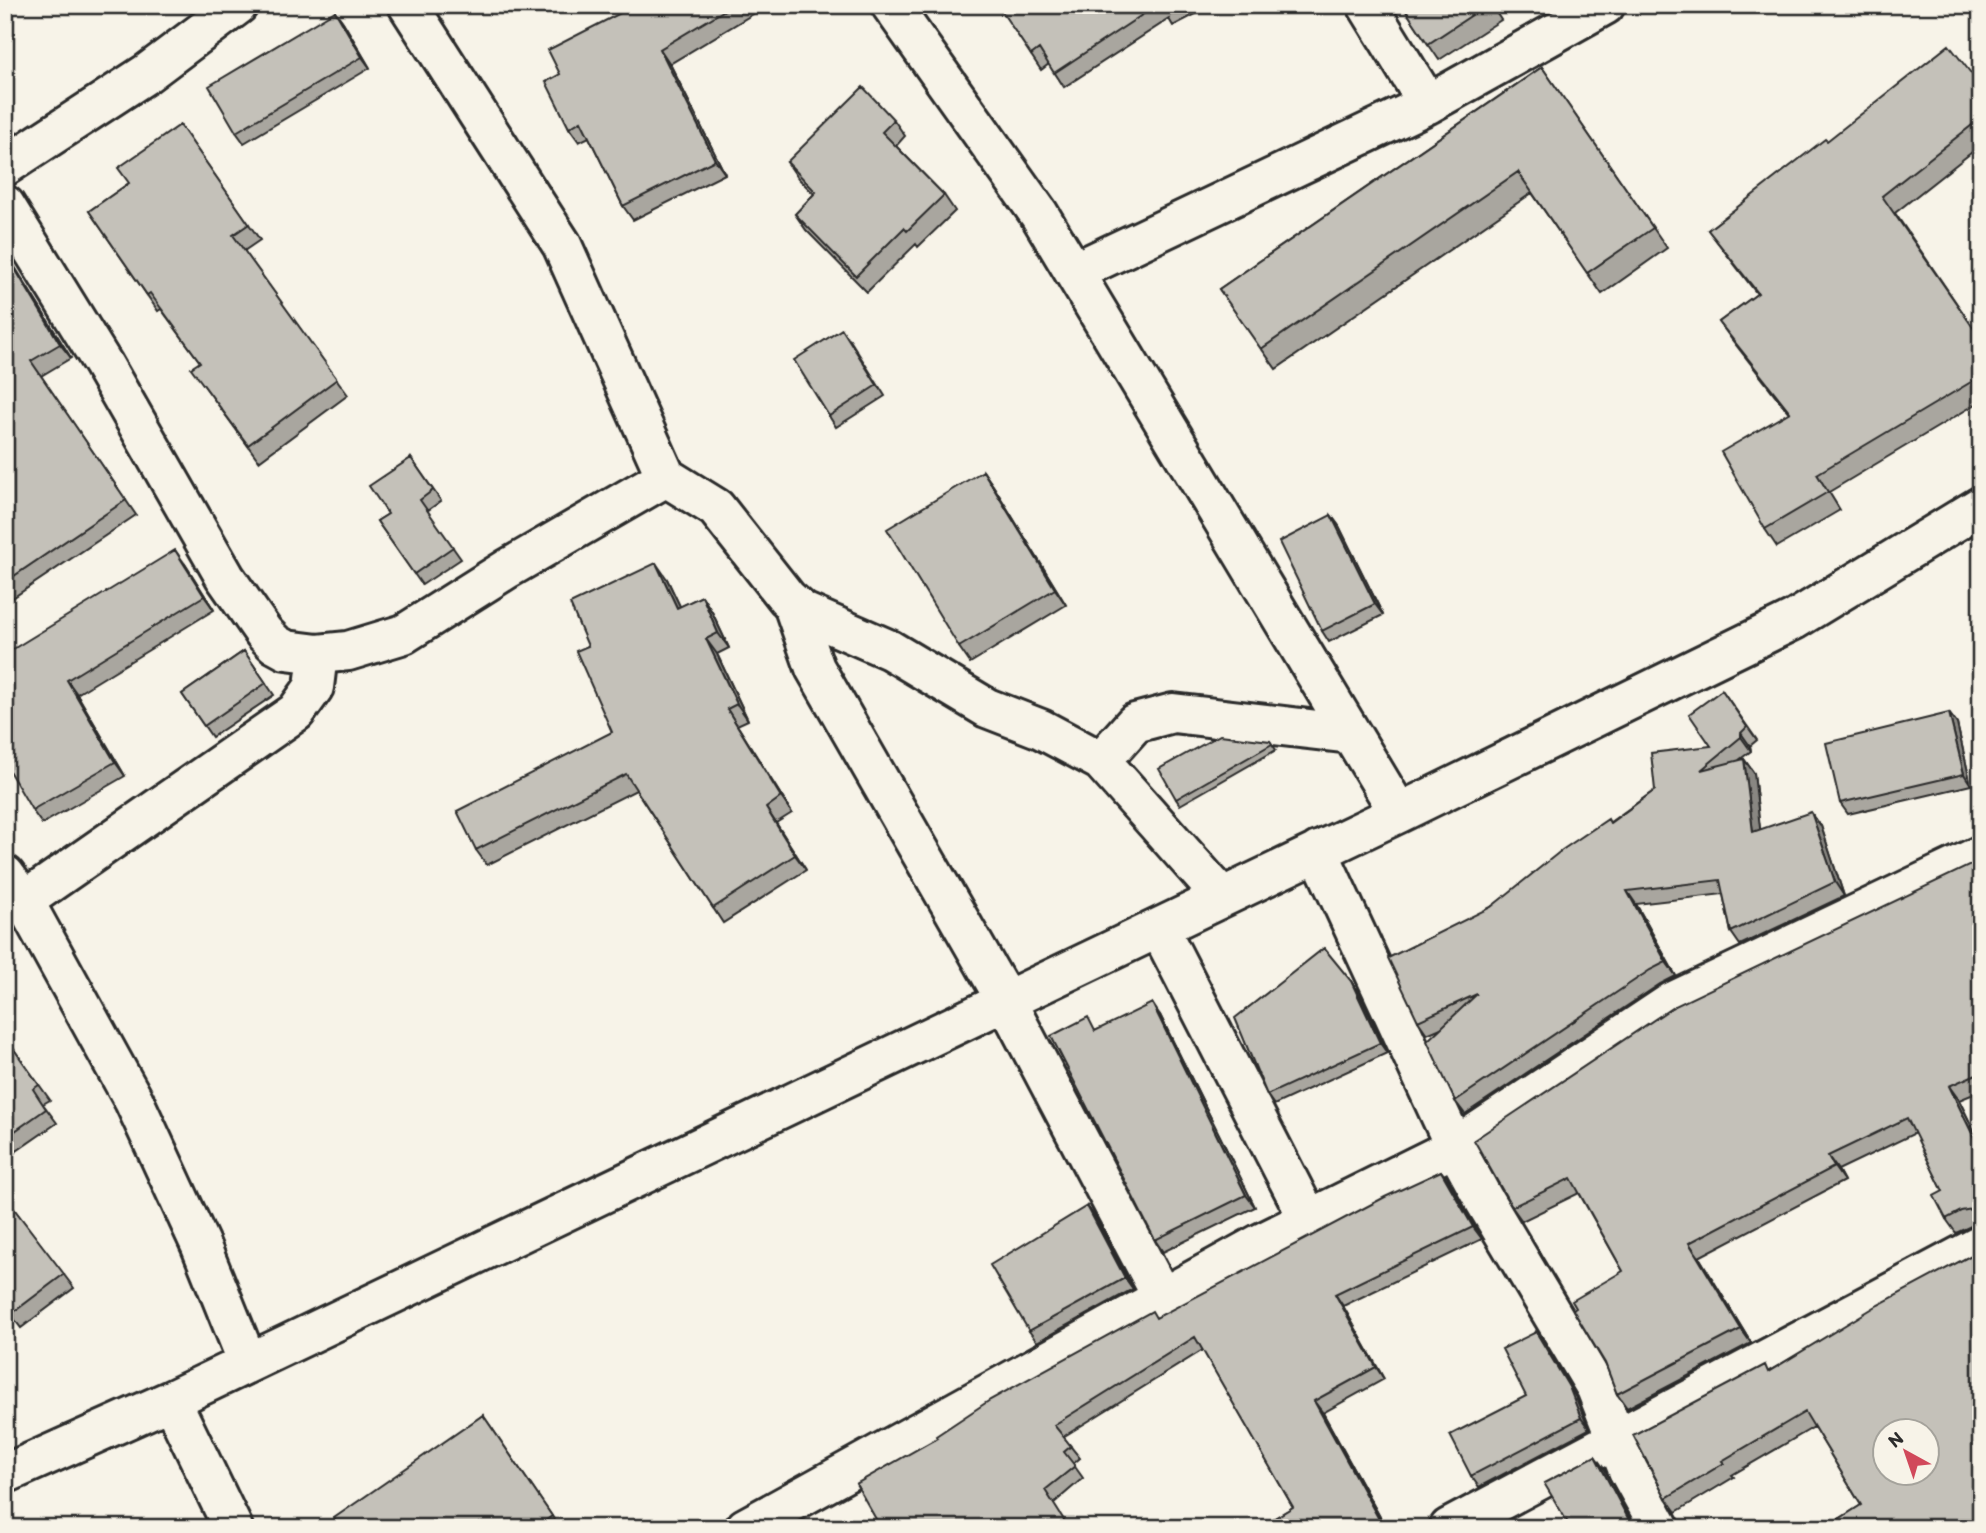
<svg xmlns="http://www.w3.org/2000/svg" width="1986" height="1533" viewBox="0 0 1986 1533" font-family="Itim,sans-serif">
<style>
.lines{fill:none;stroke-linecap:round;stroke-linejoin:round}
.minor-casing{stroke:#2b2b2b;stroke-width:44}
.minor{stroke:#f7f3e8;stroke-width:38}
.wall{fill:#a9a69f;stroke:#2b2b2b;stroke-width:2}
.shaded-wall{fill:#898782;stroke:#2b2b2b;stroke-width:2}
.building{fill:#c4c1b9;stroke:#2b2b2b;stroke-width:2;fill-rule:evenodd}
</style>
<rect width="100%" height="100%" fill="#f7f3e8"/>
<filter id="ink" filterUnits="userSpaceOnUse"><feTurbulence type="fractalNoise" baseFrequency=".0143" numOctaves="2"/><feDisplacementMap in="SourceGraphic" scale="14" xChannelSelector="R" yChannelSelector="G"/><feConvolveMatrix kernelMatrix="1 2 1 2 8 2 1 2 1" color-interpolation-filters="sRGB"/></filter>
<g filter="url(#ink)">
<g class="lines">
<g class="minor-casing">
<path id="minor" d="M408 5 562 245 666 477 716 508 787 598 803 612 890 650 987 708 1041 729 1101 761 1222 897
M891 5 1039 214 1399 813
M1367 5 1428 104
M5 166 146 74 238 5
M5 205 103 364 225 577 264 633 275 644 286 650 318 654 348 651 404 634 507 569 666 477
M1074 272 1428 104 1605 5
M793 605 815 668 1006 1001 1163 1299
M1101 761 1135 723 1173 713 1351 734
M1318 851 1455 1147 1484 1200 1596 1388 1628 1470 1660 1528
M5 875 24 901 134 1101 200 1244 248 1363
M24 901 296 712 314 687 318 654
M1159 928 1309 1220
M171 1400 233 1528
M5 1474 171 1400 1399 813 1794 620 1981 506
M745 1528 1261 1243 1455 1147 1672 1002 1981 855
M1449 1528 1981 1245"/>
</g>
<use href="#minor" class="minor"/>
</g>
<path class="wall" d="M636 5H768L670 64 725 174 633 220 623 206 589 137 579 142 569 128 560 74Z
M1013 5H1213L1173 26 1169 19 1064 87 1049 64 1041 70 1031 55Z
M1402 5H1491L1501 20 1439 60Z
M335 11 343 22 370 68 244 143 236 132Z
M1542 67 1667 248 1602 294 1532 193 1276 369 1219 289Z
M1981 86V145L1895 213 1981 339V401L1829 492 1840 510 1777 547 1765 529 1789 413 1732 340 1719 322 1757 294 1721 247 1708 230 1827 141Z
M894 120 905 136 896 146 944 195 955 211 918 247 916 244 867 292 806 230 795 214 814 194 798 178 787 162Z
M180 125 260 240 244 251 348 395 259 461 203 384 200 362 161 309 158 311 89 211 129 183Z
M16 269 71 358 41 376 136 515 5 603V525H6Z
M850 340 885 396 836 427 829 416Z
M411 458 441 501 427 511 461 559 422 585 377 521 388 514Z
M983 471 994 487 1066 605 970 663 959 647Z
M1331 515 1339 526 1383 615 1329 642 1322 631Z
M185 564 214 610 77 694 125 776 42 824 32 810 5 654Z
M667 579 680 607 702 596 712 612 729 648 717 654 748 720 737 725 792 813 776 823 806 870 723 923 636 790 487 865 476 850 612 732 588 646Z
M244 651 274 695 212 737 182 694Z
M1722 690 1757 740 1750 746 1751 751 1739 760 1744 759 1754 773 1760 830 1821 826 1844 896 1740 945 1731 932 1723 894 1636 904 1676 976 1660 984 1465 1114 1455 1101 1441 1028 1427 1034 1418 1021 1491 907 1655 790 1711 746Z
M1949 713 1957 724 1971 785 1848 814 1840 803Z
M1270 741 1276 750 1180 805 1176 799Z
M1981 860V1091L1959 1100 1981 1145V1224L1971 1226 1956 1233 1946 1219 1943 1191 1915 1133 1838 1170 1844 1181 1699 1257 1751 1343 1627 1408 1617 1394 1605 1363 1576 1308 1623 1271 1579 1193 1522 1221 1512 1207Z
M1358 991 1387 1053 1274 1105 1267 1095Z
M1160 1015 1255 1207 1163 1252 1155 1240 1097 1030Z
M13 1048 50 1100 43 1104 57 1123 5 1159V1051L6 1053Z
M1441 1171 1450 1183 1482 1239 1343 1306 1384 1379 1323 1413 1386 1528H1258L1293 1507 1203 1350 1063 1437 1080 1458 1073 1464 1083 1478 1054 1503 881 1528 1157 1318Z
M5 1197 74 1288 21 1328 5 1307Z
M1087 1206 1095 1217 1133 1289 1037 1342 1029 1331Z
M1981 1250V1528H1825L1861 1505 1814 1427 1732 1475 1734 1477 1676 1512 1666 1498 1769 1371Z
M1536 1332 1576 1398 1589 1429 1479 1487 1471 1476 1526 1396Z
M483 1415 560 1528H340Z"/>
<path class="shaded-wall" d="M335 11 343 22 370 68 362 57Z
M660 49 670 64 725 174 715 160Z
M6 254 16 269 71 358 60 344Z
M983 471 994 487 1066 605 1055 589Z
M1331 515 1339 526 1383 615 1375 604Z
M175 550 185 564 214 610 204 596Z
M656 563 667 579 688 623 677 608Z
M702 596 712 612 729 648 718 633Z
M706 639 717 654 748 720 737 704Z
M67 680 77 694 125 776 115 762Z
M727 709 792 813 781 797Z
M1949 713 1957 724 1971 785 1964 774Z
M1741 733 1750 746 1751 751 1741 737Z
M1744 759 1754 773 1762 846 1753 832Z
M766 808 776 823 806 870 795 855Z
M1811 812 1821 826 1844 896 1835 882Z
M1627 891 1636 904 1676 976 1666 962Z
M1351 981 1358 991 1387 1053 1380 1043Z
M1152 1003 1160 1015 1255 1207 1246 1195Z
M1949 1086 1959 1100 1981 1145V1152Z
M1828 1156 1838 1170 1844 1181 1834 1167Z
M1441 1171 1450 1183 1482 1239 1473 1227Z
M1087 1206 1095 1217 1133 1289 1125 1278Z
M1689 1243 1699 1257 1751 1343 1741 1329Z
M1335 1294 1343 1306 1384 1379 1376 1367Z
M1536 1332 1576 1398 1589 1429 1581 1418Z
M1314 1401 1323 1413 1386 1528 1381 1523Z
M1595 1456 1605 1470 1635 1528H1633Z"/>
<path class="building" d="M636 5H733L660 49 715 160 623 206 581 121 569 128 546 82 560 74 548 50Z
M1013 5H1157L1054 73 1039 49 1031 55 1002 12Z
M1159 5H1174L1163 11Z
M1402 5H1487L1428 44Z
M335 11 362 57 236 132 209 86Z
M1949 45 1981 86V118L1882 196 1981 339V376L1817 474 1828 492 1765 529 1721 452 1790 412 1719 322 1758 293 1708 230 1825 139 1827 141Z
M1542 67 1653 228 1587 273 1518 172 1261 349 1219 289Z
M863 87 894 120 882 132 944 195 907 231 904 228 856 276 795 214 816 192 787 162Z
M180 125 249 224 233 235 337 379 248 445 191 368 200 362 150 293 147 295 89 211 129 183 118 168Z
M6 254 60 344 31 361 126 500 5 582V525H6L5 523V255Z
M842 329 877 385 829 416 794 360Z
M411 458 433 490 420 500 453 547 414 574 377 521 388 514 369 486Z
M983 471 1055 589 959 647 887 529Z
M1331 515 1375 604 1322 631 1279 542Z
M175 550 204 596 67 680 115 762 32 810 5 764V654Z
M656 563 677 608 702 596 718 633 706 639 737 704 727 709 781 797 766 808 795 855 713 908 626 774 476 850 457 811 612 732 576 651 588 646 570 604Z
M244 651 266 683 204 726 182 694Z
M1722 690 1747 727 1741 733V737L1701 770 1744 759 1753 832 1811 812 1835 882 1731 932 1720 880 1627 891 1666 962 1650 970 1455 1101 1427 1041 1477 994 1418 1021 1388 958 1491 907 1562 850 1608 819 1610 823 1655 790 1651 753 1711 746 1689 714Z
M1949 713 1964 774 1840 803 1826 743Z
M1220 735 1270 741 1272 744 1176 799 1159 769Z
M1981 860V1072L1949 1086 1981 1152V1212L1972 1209 1961 1211 1946 1219 1934 1196 1943 1191 1907 1118 1828 1156 1834 1167 1689 1243 1741 1329 1617 1394 1605 1363 1573 1310 1576 1308 1572 1301 1623 1271 1571 1178 1512 1207 1474 1140 1673 1007Z
M1324 948 1351 981 1380 1043 1267 1095 1235 1018Z
M1152 1003 1246 1195 1155 1240 1051 1036 1088 1017 1095 1031Z
M13 1048 39 1085 33 1089 46 1109 5 1138V1051L6 1053Z
M1441 1171 1473 1227 1335 1294 1376 1367 1314 1401 1381 1523 1376 1526 1377 1528H1258L1293 1507 1195 1337 1054 1425 1071 1446 1064 1452 1075 1466 1045 1490 1069 1528H881L856 1484 937 1438 936 1436 990 1400 1152 1311 1156 1318 1385 1197Z
M5 1197 64 1274 11 1314 5 1306Z
M1087 1206 1125 1278 1029 1331 990 1265Z
M1981 1250V1521L1970 1528H1825L1861 1505 1805 1412 1722 1461 1724 1463 1666 1498 1633 1435 1765 1365 1768 1372 1878 1305ZM1885 1432H1927V1474H1885Z
M1536 1332 1569 1387 1581 1418 1471 1476 1450 1435 1526 1396 1502 1349Z
M483 1415 552 1516 535 1528H340L334 1518Z
M1595 1456 1631 1524 1634 1528H1571L1544 1483Z"/>
</g>
<rect width="1986" height="1533" fill="none" stroke="#f7f3e8" stroke-width="28"/>
<rect x="14" y="14" width="1958" height="1505" fill="none" stroke="#2b2b2b" stroke-width="2.5" filter="url(#ink)"/>
<g transform="translate(1906 1452) rotate(320)"><circle r="33" fill="#f7f3e8" stroke="#a5a39c" stroke-width="2"/>
<path d="M0-5L12 26L0 18L-12 26Z" fill="#d1495b"/>
<text y="-10" font-size="19" font-weight="bold" text-anchor="middle" fill="#2b2b2b">N</text>
</g>
</svg>
